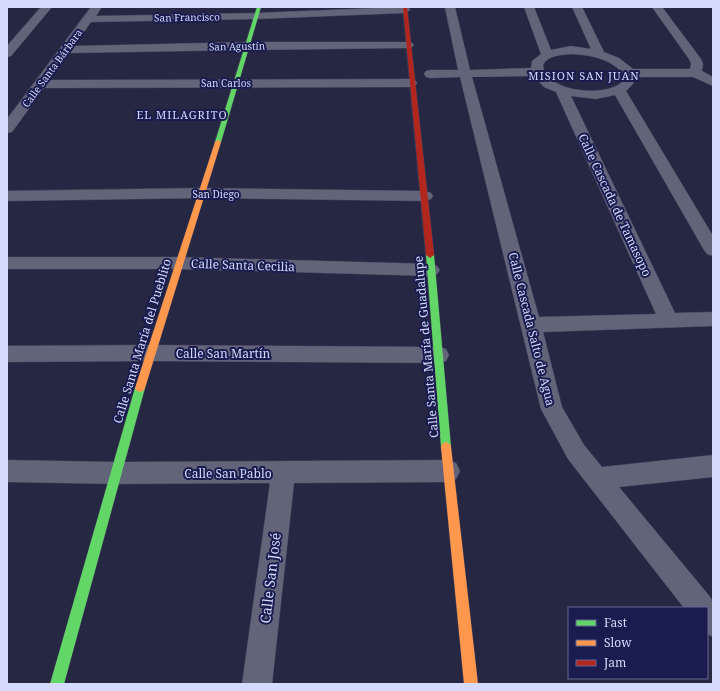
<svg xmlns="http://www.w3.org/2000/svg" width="720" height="691" viewBox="0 0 720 691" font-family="'Noto Serif',serif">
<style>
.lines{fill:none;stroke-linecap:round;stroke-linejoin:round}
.street-casing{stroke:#41415a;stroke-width:1}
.fast-casing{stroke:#41415a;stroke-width:1}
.slow-casing{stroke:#41415a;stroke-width:1}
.jam-casing{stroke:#41415a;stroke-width:1}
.street{fill:#62647a;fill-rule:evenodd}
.fast{fill:#63d668;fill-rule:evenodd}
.slow{fill:#ff974d;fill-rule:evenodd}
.jam{fill:#b3261e;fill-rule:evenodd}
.labels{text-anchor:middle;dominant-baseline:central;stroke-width:4;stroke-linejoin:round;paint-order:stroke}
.far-street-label{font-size:10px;fill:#d4dbfc;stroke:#1a1c4f}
.far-neighbourhood-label{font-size:11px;letter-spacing:1px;fill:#d4dbfc;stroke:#1a1c4f}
.street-label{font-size:12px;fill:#d4dbfc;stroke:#1a1c4f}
.near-street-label{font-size:14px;fill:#d4dbfc;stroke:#1a1c4f}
</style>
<rect width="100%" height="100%" fill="#262743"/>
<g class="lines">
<g class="street-casing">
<path id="street" d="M41 7H52L11 56 7 57V46Z
M91 7 101 8 96 16 256 13 400 7 409 8 410 10 405 13 256 19 91 22 74 46 248 42H408L412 43 414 45 412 47 408 48 248 50 69 53 49 80 411 79 415 80 417 83 415 86 411 87 44 88 12 132 7 133V119Z
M445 7H455L470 70 531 68 532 61 541 54 524 7H534L551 50 571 46 591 49 572 7H582L604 52 619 58 633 69H690L691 64 689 59 652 7H662L701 59 703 64 702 71 713 77V86L693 77H635L633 84 626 91 713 236V256L707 254 704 250 615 95 596 99 571 96 675 313 713 312V326L543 332 562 407 584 445 602 467 713 455V477L619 487 711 598 713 604V637L707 634V608H684L568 459 541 409 460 77 430 78 426 77 424 74 426 71 430 70H458ZM571 54C590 55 608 58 622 72V82C606 98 544 92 543 65 548 55 561 55 571 54ZM534 76 544 87 556 92 656 314 539 317 472 77Z
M202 188 425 191 431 193 433 196 431 199 425 201 202 198 7 201V191Z
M7 257H178L431 264 437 266 440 270 437 274 431 276 178 269H7Z
M150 345 439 347 446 349 449 355 446 361 439 363 150 361 7 362V346Z
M7 460 115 462 448 460 456 463 460 471 456 479 448 482 294 483 272 684H242L270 483 115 484 7 482Z"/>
</g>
<g class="fast-casing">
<path id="fast" d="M257 7H261L221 142 216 143 215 142Z
M430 252 434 255 451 447 450 450 446 452 442 450 441 447 426 255Z
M140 384 143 385 145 388 64 684H50L135 388 137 385Z"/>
</g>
<g class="slow-casing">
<path id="slow" d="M218 140 221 142 145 388 143 391 140 392 137 391 135 388 215 142Z
M446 442 450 444 451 447 478 684H464L441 447 442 444Z"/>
</g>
<g class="jam-casing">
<path id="jam" d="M403 7H407L434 255 430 258 426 255Z"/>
</g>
<use href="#street" class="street"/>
<use href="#fast" class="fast"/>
<use href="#slow" class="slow"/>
<use href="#jam" class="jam"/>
</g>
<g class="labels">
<g class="far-street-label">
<text transform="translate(187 17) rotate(-1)">San Francisco</text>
<text transform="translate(237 46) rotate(-1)">San Agustín</text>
<text transform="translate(52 68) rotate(-54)">Calle Santa Bárbara</text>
<text x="226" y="83">San Carlos</text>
<text x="216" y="194">San Diego</text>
</g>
<g class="far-neighbourhood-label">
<text x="584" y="75">MISION SAN JUAN</text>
<text x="182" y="114">EL MILAGRITO</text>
</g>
<g class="street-label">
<text transform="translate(615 205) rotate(65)">Calle Cascada de Tamasopo</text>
<text transform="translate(243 265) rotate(2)">Calle Santa Cecilia</text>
<text transform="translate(532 329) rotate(76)">Calle Cascada Salto de Agua</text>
<text transform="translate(142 341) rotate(-73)">Calle Santa María del Pueblito</text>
<text transform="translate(426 347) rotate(-95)">Calle Santa María de Guadalupe</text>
<text x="223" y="353">Calle San Martín</text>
<text x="228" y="473">Calle San Pablo</text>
</g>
<g class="near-street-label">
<text transform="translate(270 578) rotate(-83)">Calle San José</text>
</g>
</g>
<rect width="720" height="691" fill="none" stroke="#d4dbfc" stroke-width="16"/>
<rect x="568" y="607" width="140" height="72" fill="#1a1c4f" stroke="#646894"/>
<rect x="576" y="620" width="20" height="6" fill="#63d668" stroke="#646894"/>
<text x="604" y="627" font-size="12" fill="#d4dbfc">Fast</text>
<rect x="576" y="640" width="20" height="6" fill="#ff974d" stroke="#646894"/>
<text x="604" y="647" font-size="12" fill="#d4dbfc">Slow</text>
<rect x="576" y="660" width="20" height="6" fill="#b3261e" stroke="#646894"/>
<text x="604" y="667" font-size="12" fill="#d4dbfc">Jam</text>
</svg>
